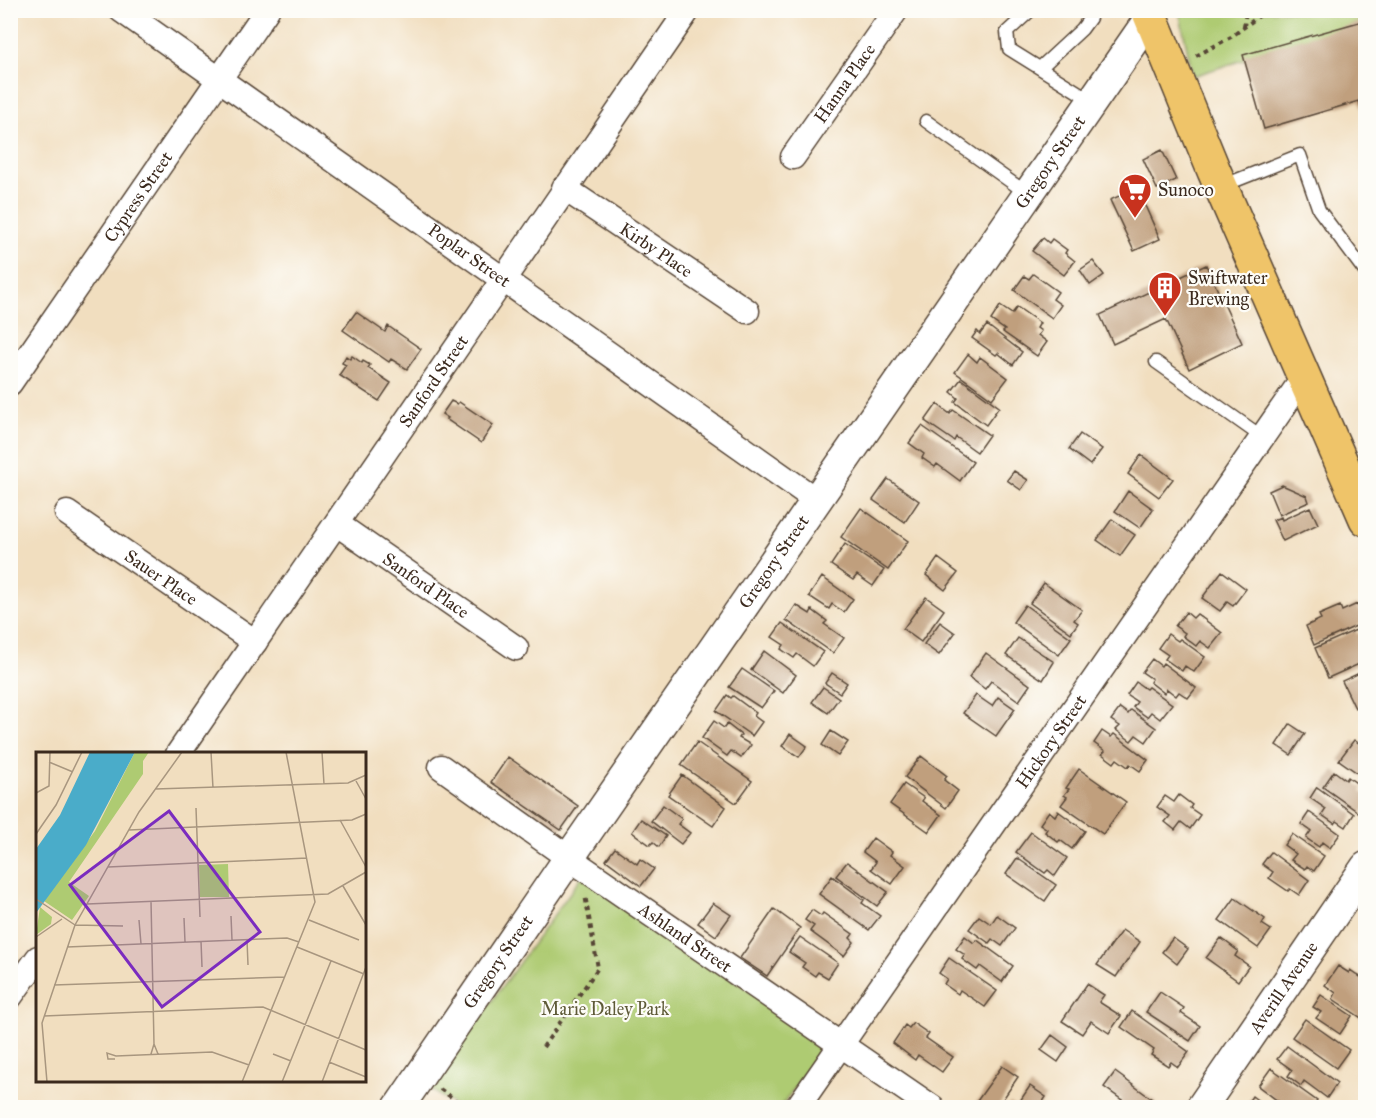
<svg xmlns="http://www.w3.org/2000/svg" width="1376" height="1118" viewBox="0 0 1376 1118" font-family="'IM FELL Great Primer',serif">
<style>
.green{fill:#aecb72;stroke:#747a48;stroke-width:1.5}
.building{fill:#c09f7d}
.lines{fill:none;stroke-linecap:round;stroke-linejoin:round}
.service-casing{stroke:#564536;stroke-width:15}
.minor-casing{stroke:#564536;stroke-width:27}
.tertiary-casing{stroke:#564536;stroke-width:33}
.primary-casing{stroke:#564536;stroke-width:36}
.path{stroke:#564536;stroke-width:4;stroke-dasharray:4.5 4.5;stroke-linecap:butt}
.service{stroke:#fff;stroke-width:12}
.minor{stroke:#fff;stroke-width:24}
.tertiary{stroke:#fff;stroke-width:30}
.primary{stroke:#efc469;stroke-width:33}
.labels{text-anchor:middle;dominant-baseline:central;stroke-width:4.5;stroke-linejoin:round;paint-order:stroke}
.street-label{font-size:18px;fill:#3b2a1e;stroke:#fdfcf7}
.poi-label{font-size:18px;fill:#3b2a1e;stroke:#fdfcf7;text-anchor:start}
.park-label{font-size:18px;fill:#5e5a37;stroke:#fdfcf7}
.inset-road{fill:none;stroke:#a8967f;stroke-width:1.5}
.view{fill:#7b2cbf;fill-opacity:0.15;stroke:#7b2cbf;stroke-width:3}
.inset-edge{fill:none;stroke:#3b2a1e;stroke-width:3}
</style>
<rect width="100%" height="100%" fill="#fdfcf7"/>
<filter id="ink" filterUnits="userSpaceOnUse"><feTurbulence type="fractalNoise" baseFrequency=".0167" numOctaves="2"/><feDisplacementMap in="SourceGraphic" scale="12" xChannelSelector="R" yChannelSelector="G"/><feConvolveMatrix kernelMatrix="1 2 1 2 8 2 1 2 1" color-interpolation-filters="sRGB"/></filter>
<filter id="wash" filterUnits="userSpaceOnUse"><feTurbulence type="fractalNoise" baseFrequency=".008" numOctaves="4" result="noise"/><feDisplacementMap in="SourceGraphic" scale="24" xChannelSelector="R" yChannelSelector="G"/><feGaussianBlur stdDeviation="1.35" result="paint"/><feColorMatrix in="noise" values="0 0 0 0 0 0 0 0 0 0 0 0 0 0 0 0 0 1.4 0 .05"/><feComposite in="paint" operator="in"/></filter>
<g filter="url(#wash)">
<rect width="100%" height="100%" fill="#f1debf"/>
<path class="green" d="M1179 11H1365V21L1193 76Z
M582 876 826 1043 781 1107H457L429 1088Z"/>
<g id="blocks">
<path class="building" d="M1366 20V122L1359 101 1264 129 1243 55Z
M1162 150 1176 180 1157 189 1143 159Z
M1137 188 1160 239 1134 251 1110 200Z
M1043 238 1049 243 1052 239 1067 250 1065 253 1075 261 1064 275 1032 251Z
M1093 261 1104 275 1090 285 1080 270Z
M1206 265 1242 343 1189 369 1166 319 1113 344 1100 315Z
M1033 274 1058 292 1053 299 1061 305 1052 318 1014 290 1024 276 1029 279Z
M1000 306 1012 314 1017 307 1040 323 1037 328 1041 331 1038 335 1047 342 1037 356 1003 332 1005 330 991 320Z
M356 312 385 332 388 326 421 349 407 369 391 359 389 362 343 330Z
M987 325 1022 352 1013 365 998 353 996 355 972 338 977 331 980 334Z
M968 354 977 362 980 357 1008 378 992 399 955 372Z
M346 356 350 359 352 356 362 363 363 361 370 365 368 368 391 383 379 401 339 375 346 365 342 363Z
M961 379 999 407 986 425 955 402 958 398 951 392Z
M451 401 457 404 459 402 493 425 481 443 446 419 448 418 442 414Z
M937 404 950 414 953 410 989 435 977 452 956 437 954 441 925 421Z
M922 426 973 462 960 481 937 464 935 467 922 458 924 454 909 443Z
M1080 434 1102 449 1090 465 1069 449Z
M1141 455 1173 479 1159 497 1128 474Z
M1014 471 1028 480 1021 490 1007 480Z
M888 479 919 501 905 522 873 500Z
M1282 485 1307 496 1309 502 1279 515 1269 491Z
M1128 491 1153 509 1140 528 1115 511Z
M1310 507 1318 524 1283 541 1273 520 1281 517 1282 520Z
M861 508 908 541 888 570 841 537Z
M1112 519 1135 535 1120 556 1097 540Z
M845 544 884 570 873 586 857 575 853 580 831 565Z
M938 558 958 573 945 590 926 575Z
M1222 571 1246 589 1233 606 1227 602 1220 611 1202 598Z
M822 577 853 599 844 612 832 604 829 609 809 596Z
M1044 583 1082 610 1074 620 1078 623 1071 633 1030 603Z
M926 597 944 610 921 642 903 629Z
M1357 604 1365 622 1314 645 1306 626 1321 619 1319 615 1340 606 1342 611Z
M796 605 810 614 812 610 827 621 824 624 844 638 833 653 786 620Z
M1025 605 1071 638 1059 655 1013 622Z
M1186 612 1193 618 1197 614 1222 633 1210 648 1200 641 1196 646 1183 636 1185 633 1175 626Z
M940 622 955 633 939 655 924 644Z
M782 623 823 652 813 666 797 654 794 658 781 649 784 645 772 637Z
M1356 630 1357 634 1363 631 1366 636V661L1328 678 1315 648Z
M1168 634 1178 641 1180 639 1205 657 1194 672 1185 666 1182 671 1165 659 1168 655 1158 648Z
M1018 638 1054 662 1043 680 1006 655Z
M764 651 796 675 783 693 751 670Z
M986 653 1030 685 1019 701 991 681 985 689 969 677Z
M1152 659 1161 666 1163 663 1196 688 1188 698 1179 692 1176 696 1167 689 1164 693 1150 682 1152 679 1142 672Z
M742 669 774 691 761 708 729 687Z
M1366 670V703L1355 708 1342 681Z
M832 673 847 683 840 693 825 683Z
M1136 682 1146 689 1148 687 1172 704 1160 719 1151 712 1147 717 1133 707 1137 702 1127 695Z
M823 687 839 698 828 713 812 702Z
M727 695 731 698 733 696 756 713 754 716 762 722 752 736 716 711Z
M976 695 992 706 998 697 1015 709 996 736 963 713Z
M1120 708 1128 714 1131 710 1156 728 1146 742 1136 735 1131 741 1116 730 1120 726 1111 720Z
M714 721 724 728 727 724 741 735 739 738 751 745 741 758 731 751 727 756 702 738Z
M1290 724 1305 734 1291 755 1276 745Z
M831 731 848 742 838 756 822 745Z
M1102 731 1111 737 1114 734 1148 760 1140 771 1130 764 1128 767 1117 759 1114 763 1102 754 1105 751 1094 743Z
M790 734 807 746 799 757 782 746Z
M1354 740 1366 748V779L1339 760Z
M697 742 752 781 736 803 681 765Z
M921 756 947 776 944 780 958 791 946 808 905 777Z
M508 757 578 806 561 830 491 782Z
M1079 769 1126 802 1103 834 1061 805 1067 797 1064 795 1069 789 1066 788Z
M1334 771 1346 780 1348 777 1363 788 1361 791 1366 795V807L1361 814 1323 787Z
M682 775 726 807 713 826 668 795Z
M904 784 924 798 922 801 941 815 929 832 890 804Z
M1317 787 1354 814 1346 827 1337 821 1335 824 1322 815 1326 809 1310 798Z
M1179 795 1192 805 1190 808 1200 815 1190 829 1181 822 1175 830 1165 822 1170 816 1157 807 1165 796 1174 802Z
M663 805 682 819 678 824 690 833 681 844 651 821Z
M1049 811 1055 816 1058 811 1085 831 1072 849 1060 840 1058 842 1045 832 1047 829 1040 824Z
M1309 812 1340 834 1330 848 1322 842 1319 847 1306 838 1311 831 1301 824Z
M641 819 666 836 659 847 653 842 650 845 632 832Z
M1031 832 1067 858 1055 876 1048 870 1045 873 1016 852Z
M1292 834 1324 856 1314 871 1307 866 1305 869 1291 860 1296 854 1284 845Z
M873 838 892 852 890 855 905 866 892 884 871 869 876 862 863 852Z
M615 848 637 864 640 859 654 869 641 886 606 860Z
M1271 852 1309 880 1299 895 1290 889 1288 891 1269 878 1273 872 1262 864Z
M1017 858 1056 885 1045 901 1006 874Z
M847 862 888 892 877 906 836 876Z
M832 876 864 900 862 903 880 916 869 930 819 894Z
M1235 898 1265 919 1262 924 1271 930 1258 948 1219 920Z
M713 903 731 915 716 936 698 923Z
M774 909 800 928 767 976 740 958Z
M812 910 821 916 823 913 853 934 850 938 854 942 844 956 810 931 814 926 805 920Z
M997 915 1015 928 1002 946 992 939 989 943 969 929 979 916 991 924Z
M1122 930 1140 942 1116 977 1097 965Z
M965 936 974 943 977 940 1013 966 1002 982 980 966 977 970 962 959 965 955 956 949Z
M800 937 838 963 828 978 818 972 815 976 802 967 805 963 789 952Z
M1173 938 1188 949 1177 964 1162 952Z
M1221 938 1238 951 1235 956 1249 966 1238 981 1206 958Z
M949 958 997 991 985 1007 960 990 958 994 944 984 947 979 939 973Z
M1338 966 1349 973 1350 970 1366 981V1021L1333 999 1336 993 1325 985Z
M1087 984 1104 995 1099 1002 1121 1016 1109 1033 1091 1021 1082 1034 1062 1021Z
M1160 992 1184 1008 1181 1013 1200 1026 1190 1041 1146 1012Z
M1321 995 1352 1016 1340 1034 1316 1018 1321 1012 1313 1007Z
M1132 1011 1189 1052 1178 1067 1171 1062 1168 1066 1151 1055 1154 1050 1121 1027Z
M1305 1019 1349 1050 1336 1068 1292 1037Z
M913 1023 929 1034 926 1038 953 1057 942 1072 918 1055 915 1060 893 1043 905 1025 909 1028Z
M1052 1035 1068 1047 1058 1062 1041 1050Z
M1287 1046 1337 1083 1327 1098 1304 1081 1301 1086 1288 1076 1292 1070 1277 1059Z
M1002 1066 1018 1077 997 1108H972Z
M1271 1068 1317 1101 1312 1108H1287L1258 1086Z
M1115 1072 1156 1102 1152 1108H1123L1119 1104 1122 1100 1104 1087Z
M1030 1086 1046 1097 1039 1108H1006L1010 1103 1016 1107Z
M1252 1096 1268 1108H1244Z"/>
</g>
</g>
<g filter="url(#ink)">
<use href="#blocks" fill-opacity="0" stroke="#564536" stroke-width="1.5"/>
<g class="lines">
<g class="service-casing">
<path id="service" d="M1031 10 1007 32 1009 49 1094 102
M1040 68 1082 29 1090 18 1088 10
M926 121 1028 194
M1222 186 1300 155 1319 210 1366 273
M1156 362 1262 437"/>
</g>
<g class="minor-casing">
<g id="minor">
<path id="s1" d="M121 10 816 500"/>
<path id="s2" d="M793 157 896 10"/>
<path id="s3" d="M564 188 747 311"/>
<path id="s4" d="M10 383 267 10"/>
<path id="s5" d="M67 513 255 642"/>
<path id="s6" d="M337 524 516 648"/>
<path id="s7" d="M178 754 688 10"/>
<path id="s8" d="M441 767 569 858 933 1108"/>
<path d="M10 997 38 958"/>
<path id="s9" d="M797 1108 1304 377"/>
</g>
</g>
<g class="tertiary-casing">
<g id="tertiary">
<path id="s10" d="M398 1108 569 858 1150 18"/>
<path id="s11" d="M1201 1108 1366 867"/>
</g>
</g>
<g class="primary-casing">
<path id="primary" d="M1148 10 1214 171 1366 519"/>
</g>
<path class="path" d="M1244 27 1246 10
M1196 56 1231 37 1267 10
M543 1047 598 968 585 895
M440 1089 466 1108"/>
<use href="#service" class="service"/>
<use href="#minor" class="minor"/>
<use href="#tertiary" class="tertiary"/>
<use href="#primary" class="primary"/>
</g>
</g>
<defs>
<g id="supermarket-pin" transform="scale(1.725)"><path d="M0 17L-7.5 6A9.5 9.5 0 1 1 7.5 6Z" fill="#c8321e" stroke="#fdfcf7"/><path d="M-6-5.5h2.5l.6 2H6L4.5 2H-2.5L-4.4-4H-6ZM-1.5 3.2a1.3 1.3 0 1 0 .1 0ZM3 3.2a1.3 1.3 0 1 0 .1 0Z" fill="#fff"/></g>
<g id="building-pin" transform="scale(1.725)"><path d="M0 17L-7.5 6A9.5 9.5 0 1 1 7.5 6Z" fill="#c8321e" stroke="#fdfcf7"/><path d="M-4-6H4V6H1V3H-1V6H-4ZM-2.5-4.3h1.7v1.8h-1.7ZM.8-4.3h1.7v1.8H.8ZM-2.5-1h1.7V.8h-1.7ZM.8-1h1.7V.8H.8Z" fill="#fff"/></g>
</defs>
<g fill-rule="evenodd">
<use href="#supermarket-pin" x="1135" y="190"/>
<use href="#building-pin" x="1165" y="288"/>
</g>
<g class="labels">
<g class="street-label">
<text stroke="none"><textPath href="#s2" startOffset="90">Hanna Place</textPath></text>
<text stroke="none"><textPath href="#s10" startOffset="1149">Gregory Street</textPath></text>
<text stroke="none"><textPath href="#s4" startOffset="226">Cypress Street</textPath></text>
<text stroke="none"><textPath href="#s3" startOffset="111">Kirby Place</textPath></text>
<text stroke="none"><textPath href="#s1" startOffset="426">Poplar Street</textPath></text>
<text stroke="none"><textPath href="#s7" startOffset="452">Sanford Street</textPath></text>
<text stroke="none"><textPath href="#s10" startOffset="663">Gregory Street</textPath></text>
<text stroke="none"><textPath href="#s5" startOffset="114">Sauer Place</textPath></text>
<text stroke="none"><textPath href="#s6" startOffset="108">Sanford Place</textPath></text>
<text stroke="none"><textPath href="#s9" startOffset="446">Hickory Street</textPath></text>
<text stroke="none"><textPath href="#s8" startOffset="298">Ashland Street</textPath></text>
<text stroke="none"><textPath href="#s10" startOffset="177">Gregory Street</textPath></text>
<text stroke="none"><textPath href="#s11" startOffset="146">Averill Avenue</textPath></text>
</g>
<g class="poi-label">
<text x="1158" y="190">Sunoco</text>
<text x="1188" y="278">Swiftwater<tspan x="1188" dy="21">Brewing</tspan></text>
</g>
<g class="park-label">
<text x="605" y="1009">Marie Daley Park</text>
</g>
</g>
<g transform="translate(36 752)">
<rect width="330" height="330" fill="#f1debf"/>
<path d="M99 0H113L107 9V22L33 130 53 144 36 168 8 149 59 79ZM192 112 193 145H164L163 113ZM4 155 16 165 15 172 0 183Z" fill="#aecb72"/>
<path d="M54 0H99L50 93 0 161V97L24 63Z" fill="#4aacc9"/>
<path class="inset-road" d="M175 0 177 36M286 0 288 32M13 10 37 20M320 29 330 47M119 37 312 31 330 23M0 41 13 34 14 0M160 56 164 165M304 68 330 115M93 78 316 68 330 62M0 82 20 53 46 0M72 115 271 106M307 134 330 173M0 147 39 173M115 149 118 292M51 152 292 142 330 120M195 164 196 188M148 166 149 190M103 168 105 192M273 168 323 188M39 173 87 174M0 185 26 167M211 188 212 213M165 189 166 215M31 195 251 186 263 190M261 195 328 222M18 233 249 225M8 264 227 255 330 298M115 302 118 292 122 302M237 302 255 309M79 307H72L71 301 80 304 176 300 213 313M293 310 330 325M11 330 6 271 39 173 103 60 146 0M206 330 279 150 250 0M246 330 295 209M286 330 330 215"/>
<path class="view" d="M133 59 224 180 126 255 34 133Z"/>
<rect width="330" height="330" class="inset-edge"/>
</g>
<rect width="1376" height="1118" fill="none" stroke="#fdfcf7" stroke-width="36"/>
</svg>
